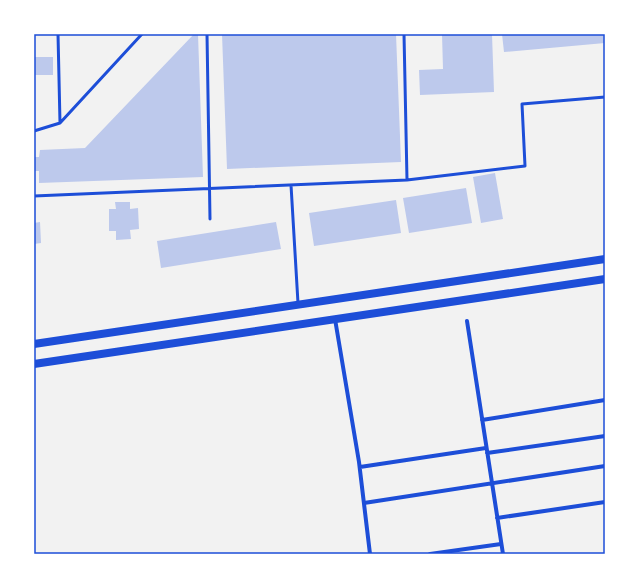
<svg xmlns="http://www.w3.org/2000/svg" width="639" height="588" viewBox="0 0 639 588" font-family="'Asap Condensed',sans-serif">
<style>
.building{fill:#bdc9ec}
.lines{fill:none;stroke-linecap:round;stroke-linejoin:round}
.service{stroke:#1d4ed8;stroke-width:3}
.minor{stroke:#1d4ed8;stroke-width:4}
.secondary{stroke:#1d4ed8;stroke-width:8}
.neatline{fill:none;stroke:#1d4ed8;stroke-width:1.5}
</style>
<rect width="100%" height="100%" fill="#f2f2f2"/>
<path class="building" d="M194 34H198L203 177 39 183V171H34V157H39L40 150 85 148Z
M222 34H396L401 162 227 169Z
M442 34H492L494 92 420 95 419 70 443 69Z
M502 34H605V43L504 52Z
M34 57H53V75H34Z
M495 173 503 219 481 223 473 177Z
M466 188 472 223 409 233 403 198Z
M396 200 401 233 314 246 309 213Z
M115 202H130V209L138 208 139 229 130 230 131 239 116 240V231H109V209H116Z
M40 222 41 243 34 244V223Z
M276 222 281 249 161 268 157 241Z"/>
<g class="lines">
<path class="service" d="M58 34 60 123
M207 34 210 219
M404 34 407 180
M34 131 60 123 142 34
M291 185 298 303
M34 196 407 180 525 166 522 104 605 97"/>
<path class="minor" d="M335 319 359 462 370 554
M467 321 503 554
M482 420 605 400
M487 453 605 436
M360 467 486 448
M364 503 605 466
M497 518 605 502
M430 554 501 544"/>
<path class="secondary" d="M34 344 605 259
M34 364 605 279"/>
</g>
<rect width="639" height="588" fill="none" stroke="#ffffff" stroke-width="70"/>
<rect x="35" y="35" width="569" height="518" class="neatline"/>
</svg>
